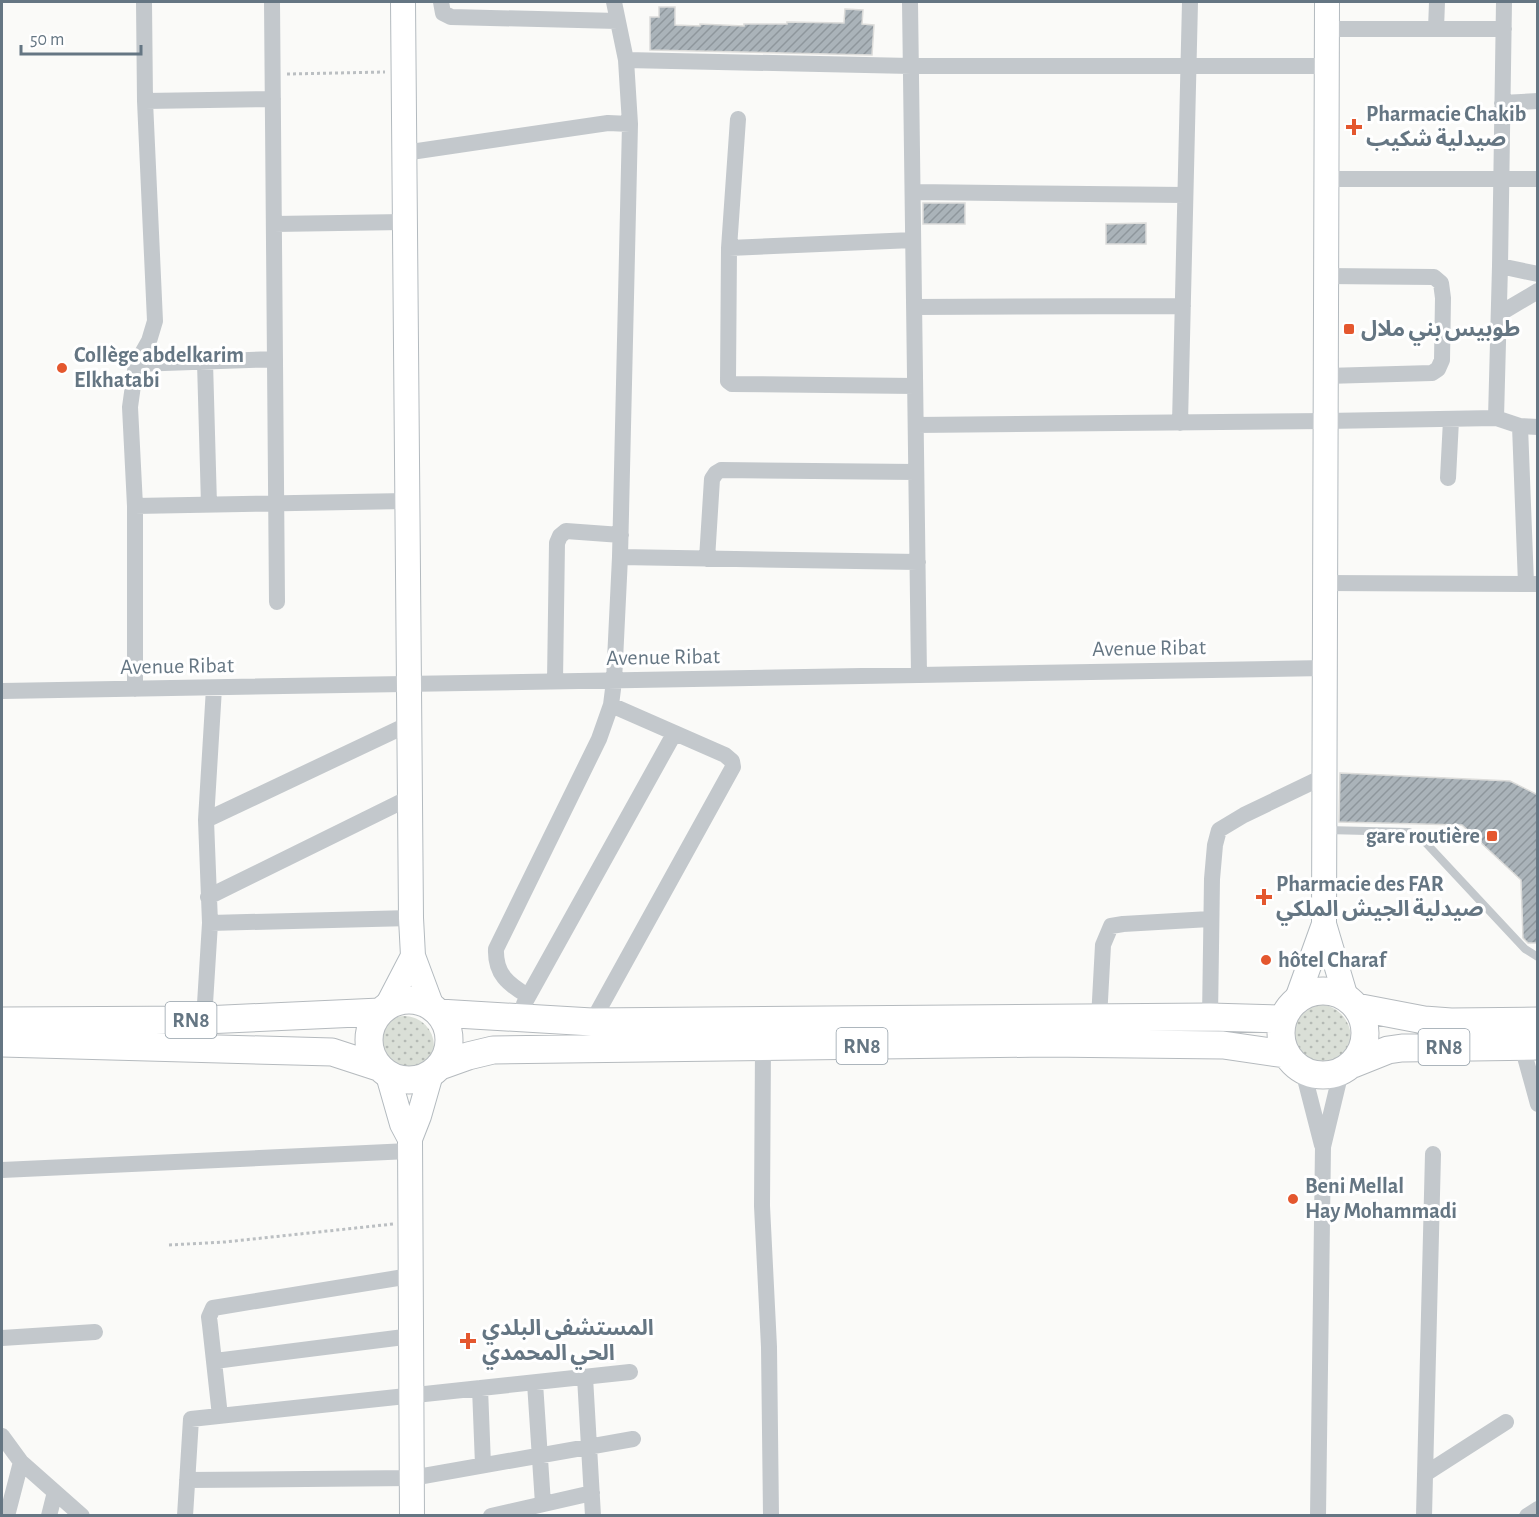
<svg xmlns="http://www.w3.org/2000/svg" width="1539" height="1517" viewBox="0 0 1539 1517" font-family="'Alegreya Sans','Noto Sans Arabic',sans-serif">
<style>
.park{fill:url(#park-dots)}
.building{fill:url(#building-hatch);stroke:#dcdcda;stroke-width:1.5}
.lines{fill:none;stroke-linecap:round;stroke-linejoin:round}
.secondary-casing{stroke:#b3babf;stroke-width:26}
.primary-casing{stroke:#b5babe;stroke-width:29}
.path{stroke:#bbbfc2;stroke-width:3;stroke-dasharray:3 3;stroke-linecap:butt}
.lane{stroke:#c3c8cc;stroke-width:8}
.street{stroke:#c3c8cc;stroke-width:16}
.secondary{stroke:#fff;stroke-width:24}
.primary{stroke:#fff;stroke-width:27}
.poi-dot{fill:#e4572e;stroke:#fff;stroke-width:2}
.labels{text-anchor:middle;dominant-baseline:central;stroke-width:6;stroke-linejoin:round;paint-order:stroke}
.shield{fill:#fff;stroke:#939fa8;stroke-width:1.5}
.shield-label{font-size:21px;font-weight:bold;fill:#657683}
.poi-label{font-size:22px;font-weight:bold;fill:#657683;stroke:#fff;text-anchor:start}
.street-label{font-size:22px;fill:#657683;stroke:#fff}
</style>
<defs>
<pattern id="park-dots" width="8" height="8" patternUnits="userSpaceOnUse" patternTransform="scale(1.5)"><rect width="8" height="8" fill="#dadfd7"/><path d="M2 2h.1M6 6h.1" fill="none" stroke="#b4b9b4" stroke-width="1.8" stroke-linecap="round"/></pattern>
<pattern id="building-hatch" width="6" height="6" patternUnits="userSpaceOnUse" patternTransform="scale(1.5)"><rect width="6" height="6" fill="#aab3b9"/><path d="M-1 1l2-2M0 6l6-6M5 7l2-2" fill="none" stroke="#8e969c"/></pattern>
</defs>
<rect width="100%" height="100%" fill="#fafaf8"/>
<path class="park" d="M1283 1038a34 34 0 1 1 68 0a34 34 0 1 1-68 0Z
M374 1046a30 30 0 1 1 60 0a30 30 0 1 1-60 0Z"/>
<path class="building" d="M659 7H675V25L700 26V24L744 26V24H787V22L844 23 845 9 863 10 862 24 874 25 872 55 650 50V17H659Z
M923 203H965V224H923Z
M1146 223V244H1106V224Z
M1340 773 1510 781 1538 795V943H1528L1523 938 1521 880 1462 825 1339 822Z"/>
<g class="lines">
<g class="secondary-casing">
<path id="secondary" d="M403 2 411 918 413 956 432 1007
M1327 2 1324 924 1346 998
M1297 999 1324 924
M387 1006 413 956
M388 1075 402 1124 410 1139
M412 1516 410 1139 419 1116 431 1074"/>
</g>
<g class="primary-casing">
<path id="primary" d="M1281 1033a42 42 0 1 1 84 0a42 42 0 1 1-84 0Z
M369 1040a40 40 0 1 1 80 0a40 40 0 1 1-80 0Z
M1356 1007 1424 1020 1451 1022 1538 1021
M439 1013 592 1022 1210 1017 1282 1019
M2 1021 204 1020 380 1012
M2 1043 332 1052 378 1067
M1353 1064 1388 1050 1402 1048 1538 1046
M440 1066 468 1056 493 1050 1046 1043 1223 1045 1285 1054"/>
</g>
<path class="path" d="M287 74 385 72
M169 1245 225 1242 393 1224"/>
<path class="lane" d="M1326 830 1409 832 1425 842 1525 949 1538 957"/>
<path class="street" d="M272 2 277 602
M441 2 443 13 451 17 618 21
M910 2 919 675
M1504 2 1500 266 1538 274
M1327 29H1504
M1436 29 1437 2
M626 60 911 66H1327
M145 101 273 99
M1502 103 1538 101
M404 153 608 123 630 124
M1326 179H1538
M913 192 1185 195
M274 224 404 222
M913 240 729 248 728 381 732 384 915 386
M729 248 738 119
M914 307 1183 306
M1499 314 1538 291
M205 362 209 505
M136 364 275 359
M1326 376 1432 373 1438 369 1442 360 1443 298 1441 283 1434 277 1326 276
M1496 418 1520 426 1526 584
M1180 423 1190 2
M916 425 1326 421 1496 418 1500 266
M1520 426 1538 427
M1448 478 1451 420
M135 506 406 501
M620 557 918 562
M707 559 712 479 716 473 721 470 916 472
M1325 583 1538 584
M555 681 557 543 560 536 566 531 621 535
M135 689V506L130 407 136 364 149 341 155 321 145 101 144 2
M2 691 1325 668
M206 820 409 724
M208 897 409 798
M210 923 411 918
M528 996C508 984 495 974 496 949L599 739 611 705 614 681 620 557 630 124 626 60 614 2
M524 1004 674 734
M1210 1017 1212 879 1215 845 1219 830 1244 815 1325 776
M1099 1019 1103 945 1111 926 1123 924 1210 919
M204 1020 210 923 206 820 214 688
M592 1022 733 767 732 761 725 755 611 705
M1522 1046 1538 1104
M763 1047 762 1206 769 1347 771 1516
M1303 1071 1322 1145
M2 1170 409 1151
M2 1338 95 1332
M215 1361 412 1336
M585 1377 593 1516
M535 1383 543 1504
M480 1388 483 1465
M220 1416 210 1325 209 1317 213 1308 410 1276
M2 1436 21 1462 82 1516
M1425 1474 1506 1422
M187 1480 412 1478 633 1439
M7 1516 21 1462
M49 1516 55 1492
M185 1516 191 1419 630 1372
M491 1516 592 1493
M1318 1516 1323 1147 1341 1072
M1424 1516 1433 1154
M1527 1516 1538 1509"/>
<use href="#secondary" class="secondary"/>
<use href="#primary" class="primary"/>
</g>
<g class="poi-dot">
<path d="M1351 118h6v6h6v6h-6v6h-6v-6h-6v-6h6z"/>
<rect x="1343" y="323" width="12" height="12" rx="3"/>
<circle cx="62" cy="368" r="6"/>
<rect x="1486" y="830" width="12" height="12" rx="3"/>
<path d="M1261 888h6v6h6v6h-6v6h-6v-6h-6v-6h6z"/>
<circle cx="1266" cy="960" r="6"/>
<circle cx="1293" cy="1199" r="6"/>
<path d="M465 1332h6v6h6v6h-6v6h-6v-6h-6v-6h6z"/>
</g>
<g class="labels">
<g class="shield">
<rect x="165.5" y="1002" width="51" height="36" rx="4.5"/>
<rect x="836.5" y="1028" width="51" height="36" rx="4.5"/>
<rect x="1418.5" y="1029" width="51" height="36" rx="4.5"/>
</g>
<g class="shield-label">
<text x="191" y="1020">RN8</text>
<text x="862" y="1046">RN8</text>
<text x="1444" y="1047">RN8</text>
</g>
<g class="poi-label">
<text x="1366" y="114">Pharmacie Chakib<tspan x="1366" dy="25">صيدلية شكيب</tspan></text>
<text x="1361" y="329">طوبيس بني ملال</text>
<text x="74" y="355">Collège abdelkarim<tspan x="74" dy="25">Elkhatabi</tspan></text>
<text x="1480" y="836" text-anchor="end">gare routière</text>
<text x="1276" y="884">Pharmacie des FAR<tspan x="1276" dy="25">صيدلية الجيش الملكي</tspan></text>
<text x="1278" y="960">hôtel Charaf</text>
<text x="1305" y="1186">Beni Mellal<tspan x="1305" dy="25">Hay Mohammadi</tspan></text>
<text x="482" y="1328">المستشفى البلدي<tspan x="482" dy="25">الحي المحمدي</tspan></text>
</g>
<g class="street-label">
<text transform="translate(1149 648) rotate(-1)">Avenue Ribat</text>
<text transform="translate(663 657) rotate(-1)">Avenue Ribat</text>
<text transform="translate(177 666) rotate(-1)">Avenue Ribat</text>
</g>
</g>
<rect width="1539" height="1517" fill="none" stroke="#657683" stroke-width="6"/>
<path d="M21 45v9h120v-9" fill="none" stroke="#657683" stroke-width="3"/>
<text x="30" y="45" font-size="18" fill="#657683" stroke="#ffffff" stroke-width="4.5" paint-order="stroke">50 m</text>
</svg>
